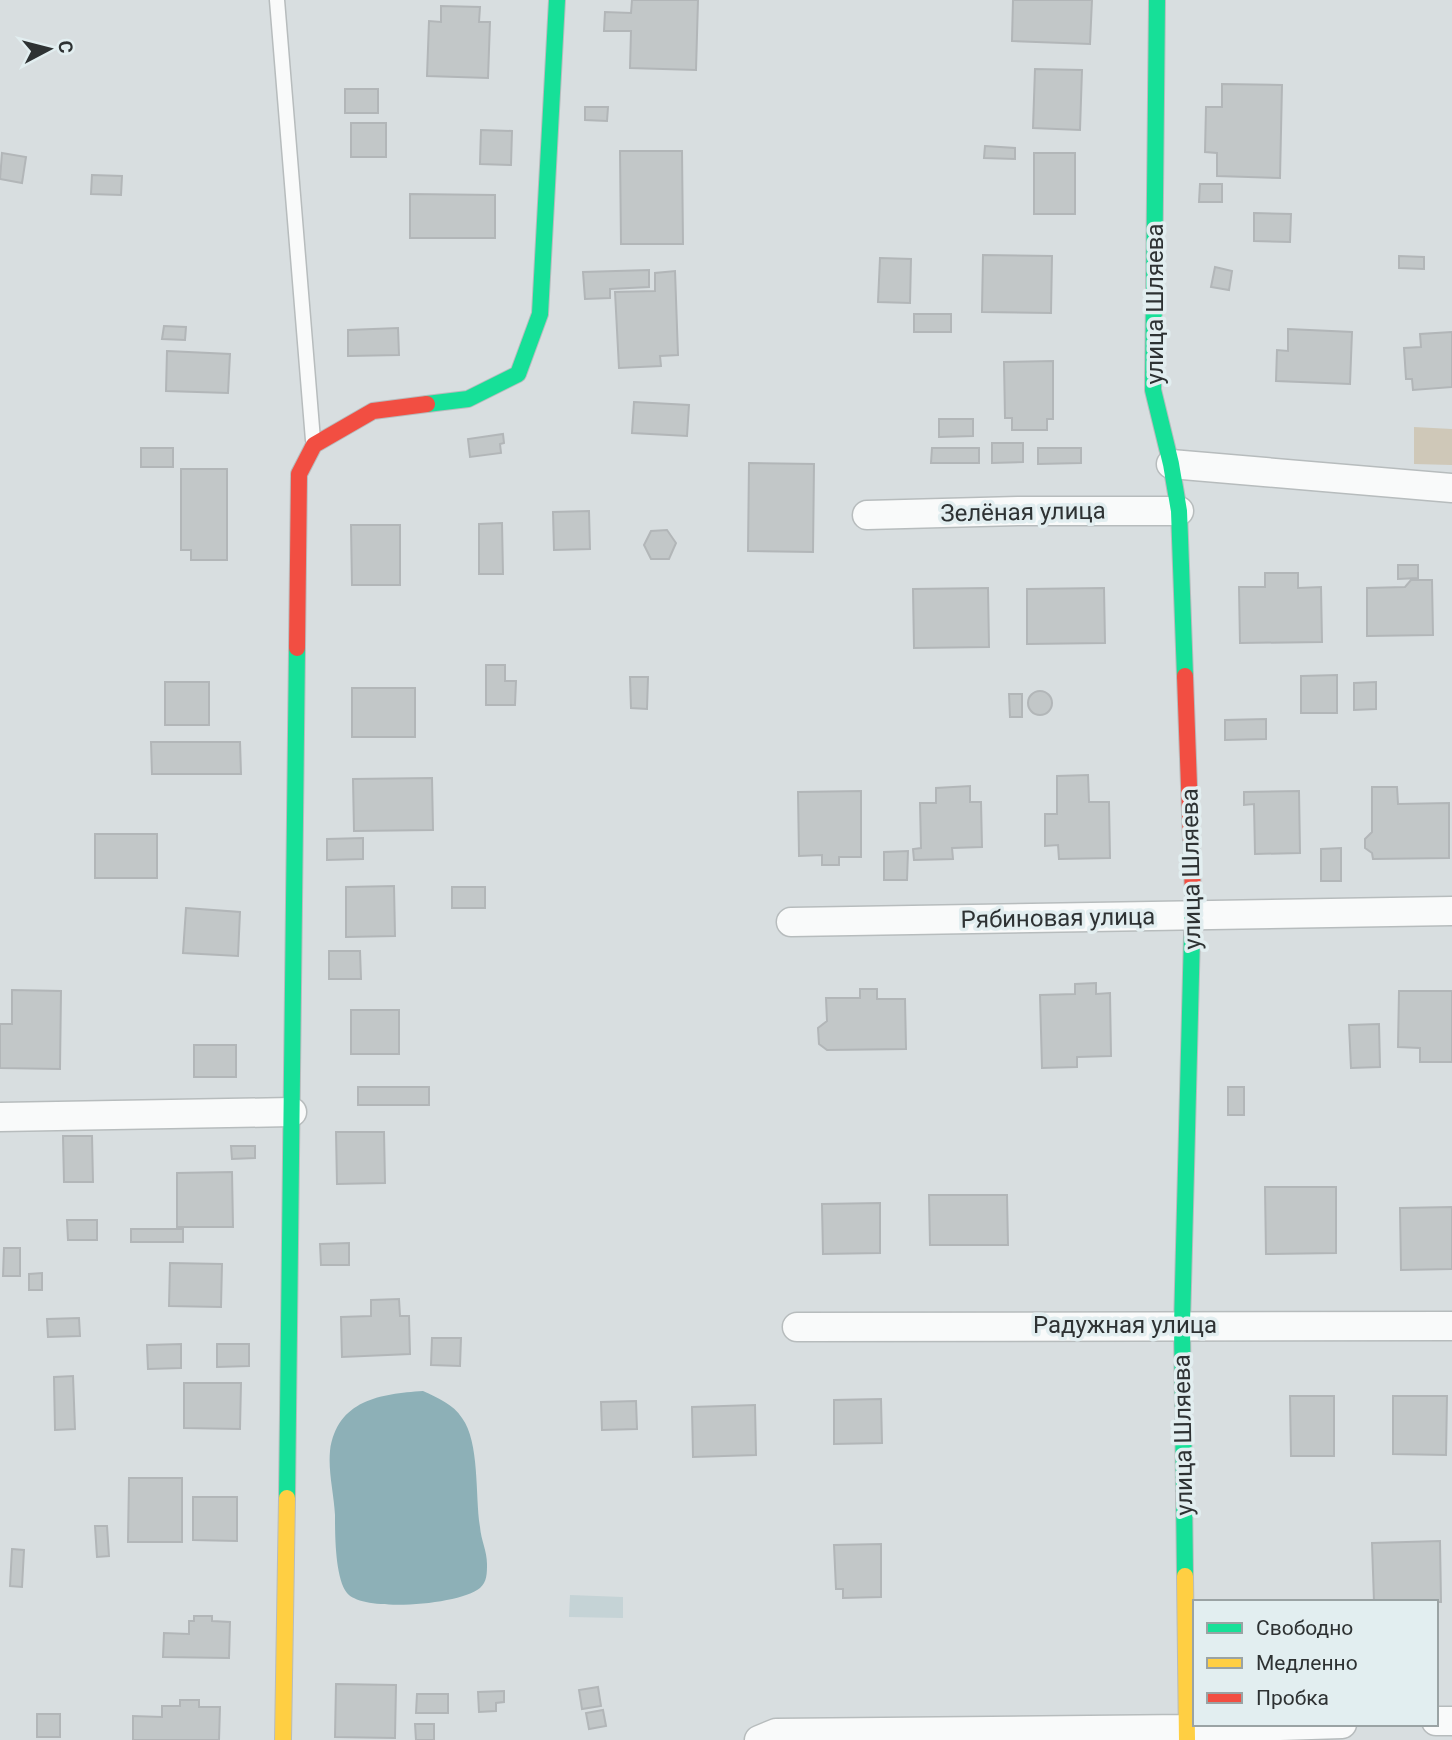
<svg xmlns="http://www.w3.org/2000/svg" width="1452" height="1740" viewBox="0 0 1452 1740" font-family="Roboto,sans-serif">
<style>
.built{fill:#c5d3d6}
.green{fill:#cfc8b8}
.water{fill:#8db0b7}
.building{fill:#c2c7c8;stroke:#b2b6b8;stroke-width:2}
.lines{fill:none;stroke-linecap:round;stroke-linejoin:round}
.lane-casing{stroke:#b7bcbd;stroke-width:17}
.street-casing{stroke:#b7bcbd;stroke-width:31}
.fast-casing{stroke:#b7bcbd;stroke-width:18}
.slow-casing{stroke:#b7bcbd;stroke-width:18}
.jam-casing{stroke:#b7bcbd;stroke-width:18}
.lane{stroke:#f9fafa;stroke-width:14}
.street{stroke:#f9fafa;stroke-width:28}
.fast{stroke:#16e098;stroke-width:16}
.slow{stroke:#ffcf43;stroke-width:16}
.jam{stroke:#f24e42;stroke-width:16}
.labels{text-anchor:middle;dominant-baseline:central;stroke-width:7;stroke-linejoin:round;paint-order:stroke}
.street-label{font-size:24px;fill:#2e3233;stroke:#e2eef0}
</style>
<rect width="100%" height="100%" fill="#d8dee0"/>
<path class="built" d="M570 1595 623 1597V1618L569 1617Z"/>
<path class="green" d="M1414 427 1452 429V465L1414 464Z"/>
<path class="water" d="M423 1391C438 1398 453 1404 462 1418 480 1442 475 1497 480 1527 481 1540 487 1551 487 1564 487 1573 487 1582 480 1588 460 1605 363 1613 347 1593 335 1578 335 1534 335 1515 334 1494 328 1472 330 1451 337 1400 380 1394 423 1391Z"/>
<path class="building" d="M632 0H698L696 70 630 68 631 31H604L605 12 631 13Z
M1013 0H1092L1090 44 1012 41Z
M441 6 480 7 479 22H490L488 78 427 76 429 21 441 22Z
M1035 69 1082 70 1080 130 1033 128Z
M1222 84 1282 85 1280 178 1217 176V153L1205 152 1206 107H1222Z
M345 89H378V113H345Z
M585 107H608L607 121 585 120Z
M351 123H386V157H351Z
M481 130 512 131 511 165 480 164Z
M985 146 1015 148V159L984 158Z
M620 151H682L683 244H621Z
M2 153 26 157 22 183 0 179Z
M1034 153H1075V214H1034Z
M92 175 122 176 121 195 91 194Z
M1200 184H1222V202H1199Z
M410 194 495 195V238H410Z
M1254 213 1291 214 1290 242 1254 241Z
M983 255 1052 256 1051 313 982 312Z
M1399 256 1424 257V269L1399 268Z
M880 258 911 259 910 303 878 302Z
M1215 267 1232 271 1229 290 1211 287Z
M649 270V287L610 289V298L585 299 583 272Z
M675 271 678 355 660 356 661 366 619 368 615 292 655 291V273Z
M914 314H951V332H914Z
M164 326 186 327 185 340 162 339Z
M398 328 399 355 348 356V330Z
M1288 329 1352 332 1350 384 1276 381 1277 350 1288 351Z
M1452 332V387L1413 390 1412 379H1406L1404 348 1421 347 1420 334Z
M167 351 230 354 228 393 166 391Z
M1053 361V419H1047V430H1012V418H1005L1004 362Z
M634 402 689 405 687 436 632 433Z
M939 419H973V436L939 437Z
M503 434 504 443 500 444 501 453 470 457 468 439Z
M992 443H1023V462L992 463Z
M141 448H173V467H141Z
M932 448H979V463H931Z
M1038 448H1081V463L1038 464Z
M749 463 814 464 813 552 748 551Z
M181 469H227V560H191V550H181Z
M589 511 590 549 554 550 553 512Z
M502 523 503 574H479V524Z
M351 525H400V585H352Z
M667 530 676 543 669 559H651L644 545 651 531Z
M1398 565H1418V578L1398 579Z
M1265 573H1298V588L1321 587 1322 642 1240 643 1239 587H1265Z
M1411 580H1432L1433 635 1367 636V588L1405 587Z
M988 588 989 647 914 648 913 589Z
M1104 588 1105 643 1027 644V589Z
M486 665H505V681H516L515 705H486Z
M1337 675V713H1301V676Z
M630 677H648L647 709 631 708Z
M165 682H209V725H165Z
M1376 682V709L1354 710V683Z
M352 688H415V737H352Z
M1028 703a12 12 0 1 1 24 0a12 12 0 1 1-24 0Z
M1009 694H1022V717H1010Z
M1266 719V739L1225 740V720Z
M151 742H240L241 774H152Z
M1088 775 1089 802H1109L1110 858 1059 859 1058 845 1045 846V814H1057V776Z
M432 778 433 830 354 831 353 779Z
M970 786V802H981L982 847 952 848 953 859 914 860 913 849 921 848 920 803H936V788Z
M1372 787H1397L1398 804 1449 803V858L1373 859 1372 853 1365 848V839L1372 832Z
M861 791V857H839V865H822V855L799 856 798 792Z
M1299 791 1300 853 1255 854 1254 804 1244 805V792Z
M95 834H157V878H95Z
M363 838V859L327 860V839Z
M1341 848V881H1321V849Z
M908 851 907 880H884V852Z
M394 886 395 936 346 937V887Z
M452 887H485V908H452Z
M186 908 240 912 238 956 183 953Z
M329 951H360L361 979H329Z
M1096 983V994L1110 993 1111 1056 1077 1057V1067L1042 1068 1040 995 1075 994V984Z
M860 989H877V999H905L906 1049 827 1050 819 1044 818 1028 827 1021 826 998H860Z
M12 990 61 991 60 1069 0 1068V1024H12Z
M1399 991H1452V1062H1420V1048L1398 1047Z
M351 1010H399V1054H351Z
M1379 1024 1380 1067 1351 1068 1349 1025Z
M194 1045H236V1077H194Z
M358 1087H429V1105H358Z
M1228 1087H1244V1115H1228Z
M336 1132H384L385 1183 337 1184Z
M63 1136H92L93 1182H64Z
M231 1146H255V1158L232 1159Z
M232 1172 233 1227H177V1173Z
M1265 1187H1336V1253L1266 1254Z
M929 1195H1007L1008 1245H930Z
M880 1203V1253L823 1254 822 1204Z
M1452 1207V1269L1401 1270 1400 1208Z
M67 1220H97V1240H68Z
M131 1229H183V1242H131Z
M349 1243V1265H321L320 1244Z
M4 1248H20V1276H3Z
M170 1263 222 1264 221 1307 169 1306Z
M42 1273V1290H29V1274Z
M399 1299 400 1316H409L410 1354 342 1357 341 1317 371 1316V1300Z
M79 1318 80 1336 48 1337 47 1319Z
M432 1338H461L460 1366 431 1365Z
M181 1344V1368L148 1369 147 1345Z
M217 1344H249V1366L217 1367Z
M73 1376 75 1429 55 1430 54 1377Z
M184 1383H241L240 1429 184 1428Z
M1290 1396H1334V1456H1291Z
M1393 1396H1447L1446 1455 1393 1454Z
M881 1399 882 1443 834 1444V1400Z
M636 1401 637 1429 602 1430 601 1402Z
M755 1405 756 1455 693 1457 692 1407Z
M129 1478H182V1542H128Z
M193 1497H237V1541L193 1540Z
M95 1526H107L109 1556 97 1557Z
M1440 1541 1441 1602H1374L1372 1543Z
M881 1544V1597L843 1598V1589H836L834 1545Z
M12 1549 24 1550 22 1587 10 1586Z
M194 1616H212V1621L230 1622 229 1658 163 1657 164 1633 189 1634V1621H194Z
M336 1684 396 1685 395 1738 335 1737Z
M598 1687 601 1706 582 1709 579 1690Z
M504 1691V1702L496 1703V1711L479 1712 478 1692Z
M417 1694H448V1713H416Z
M180 1700H199V1707H220L219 1740H133V1716L162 1717V1706H180Z
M603 1710 606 1726 589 1729 586 1713Z
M37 1714H60V1737H37Z
M415 1724H434V1740H416Z"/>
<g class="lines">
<g class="lane-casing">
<path id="lane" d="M277 0 313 440"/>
</g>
<g class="street-casing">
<path id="street" d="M1171 464 1452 488
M867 515 1018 511H1179
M791 922 1452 911
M0 1117 292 1112
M797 1327 1452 1326
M1436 1721H1452
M759 1740 776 1733 1187 1729 1342 1724"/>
</g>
<g class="fast-casing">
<path id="fast" d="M1157 0 1153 390 1171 464 1179 511 1185 676
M427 404 468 399 518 374 540 314 557 0
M287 1498 297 648
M1185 1576 1182 1325 1193 896"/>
</g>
<g class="slow-casing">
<path id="slow" d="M1185 1576 1187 1740
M283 1740 287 1498"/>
</g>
<g class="jam-casing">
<path id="jam" d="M297 648 299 474 314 445 373 411 427 404
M1185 676 1193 896"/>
</g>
<use href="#lane" class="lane"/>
<use href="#street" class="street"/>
<use href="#fast" class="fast"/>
<use href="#slow" class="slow"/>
<use href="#jam" class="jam"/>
</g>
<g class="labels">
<g class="street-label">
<text transform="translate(1155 304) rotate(-90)">улица Шляева</text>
<text transform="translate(1023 512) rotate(-1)">Зелёная улица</text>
<text transform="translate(1191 869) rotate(-91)">улица Шляева</text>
<text transform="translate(1058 918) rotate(-1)">Рябиновая улица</text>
<text x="1125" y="1325">Радужная улица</text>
<text transform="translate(1183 1435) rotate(-91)">улица Шляева</text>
</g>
</g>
<rect x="1193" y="1600" width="245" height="126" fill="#e2eef0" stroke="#9aa3a4" stroke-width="2"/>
<rect x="1207" y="1623" width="35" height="10" fill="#16e098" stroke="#9aa3a4" stroke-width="2"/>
<text x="1256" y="1635" font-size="21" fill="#2e3233">Свободно</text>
<rect x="1207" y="1658" width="35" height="10" fill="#ffcf43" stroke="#9aa3a4" stroke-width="2"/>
<text x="1256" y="1670" font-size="21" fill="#2e3233">Медленно</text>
<rect x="1207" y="1693" width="35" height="10" fill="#f24e42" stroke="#9aa3a4" stroke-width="2"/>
<text x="1256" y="1705" font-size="21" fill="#2e3233">Пробка</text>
<g transform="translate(49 49) rotate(83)" stroke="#e2eef0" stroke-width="5" paint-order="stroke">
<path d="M0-5L12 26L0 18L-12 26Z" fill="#2e3233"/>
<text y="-10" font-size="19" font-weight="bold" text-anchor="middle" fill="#2e3233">С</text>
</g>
</svg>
